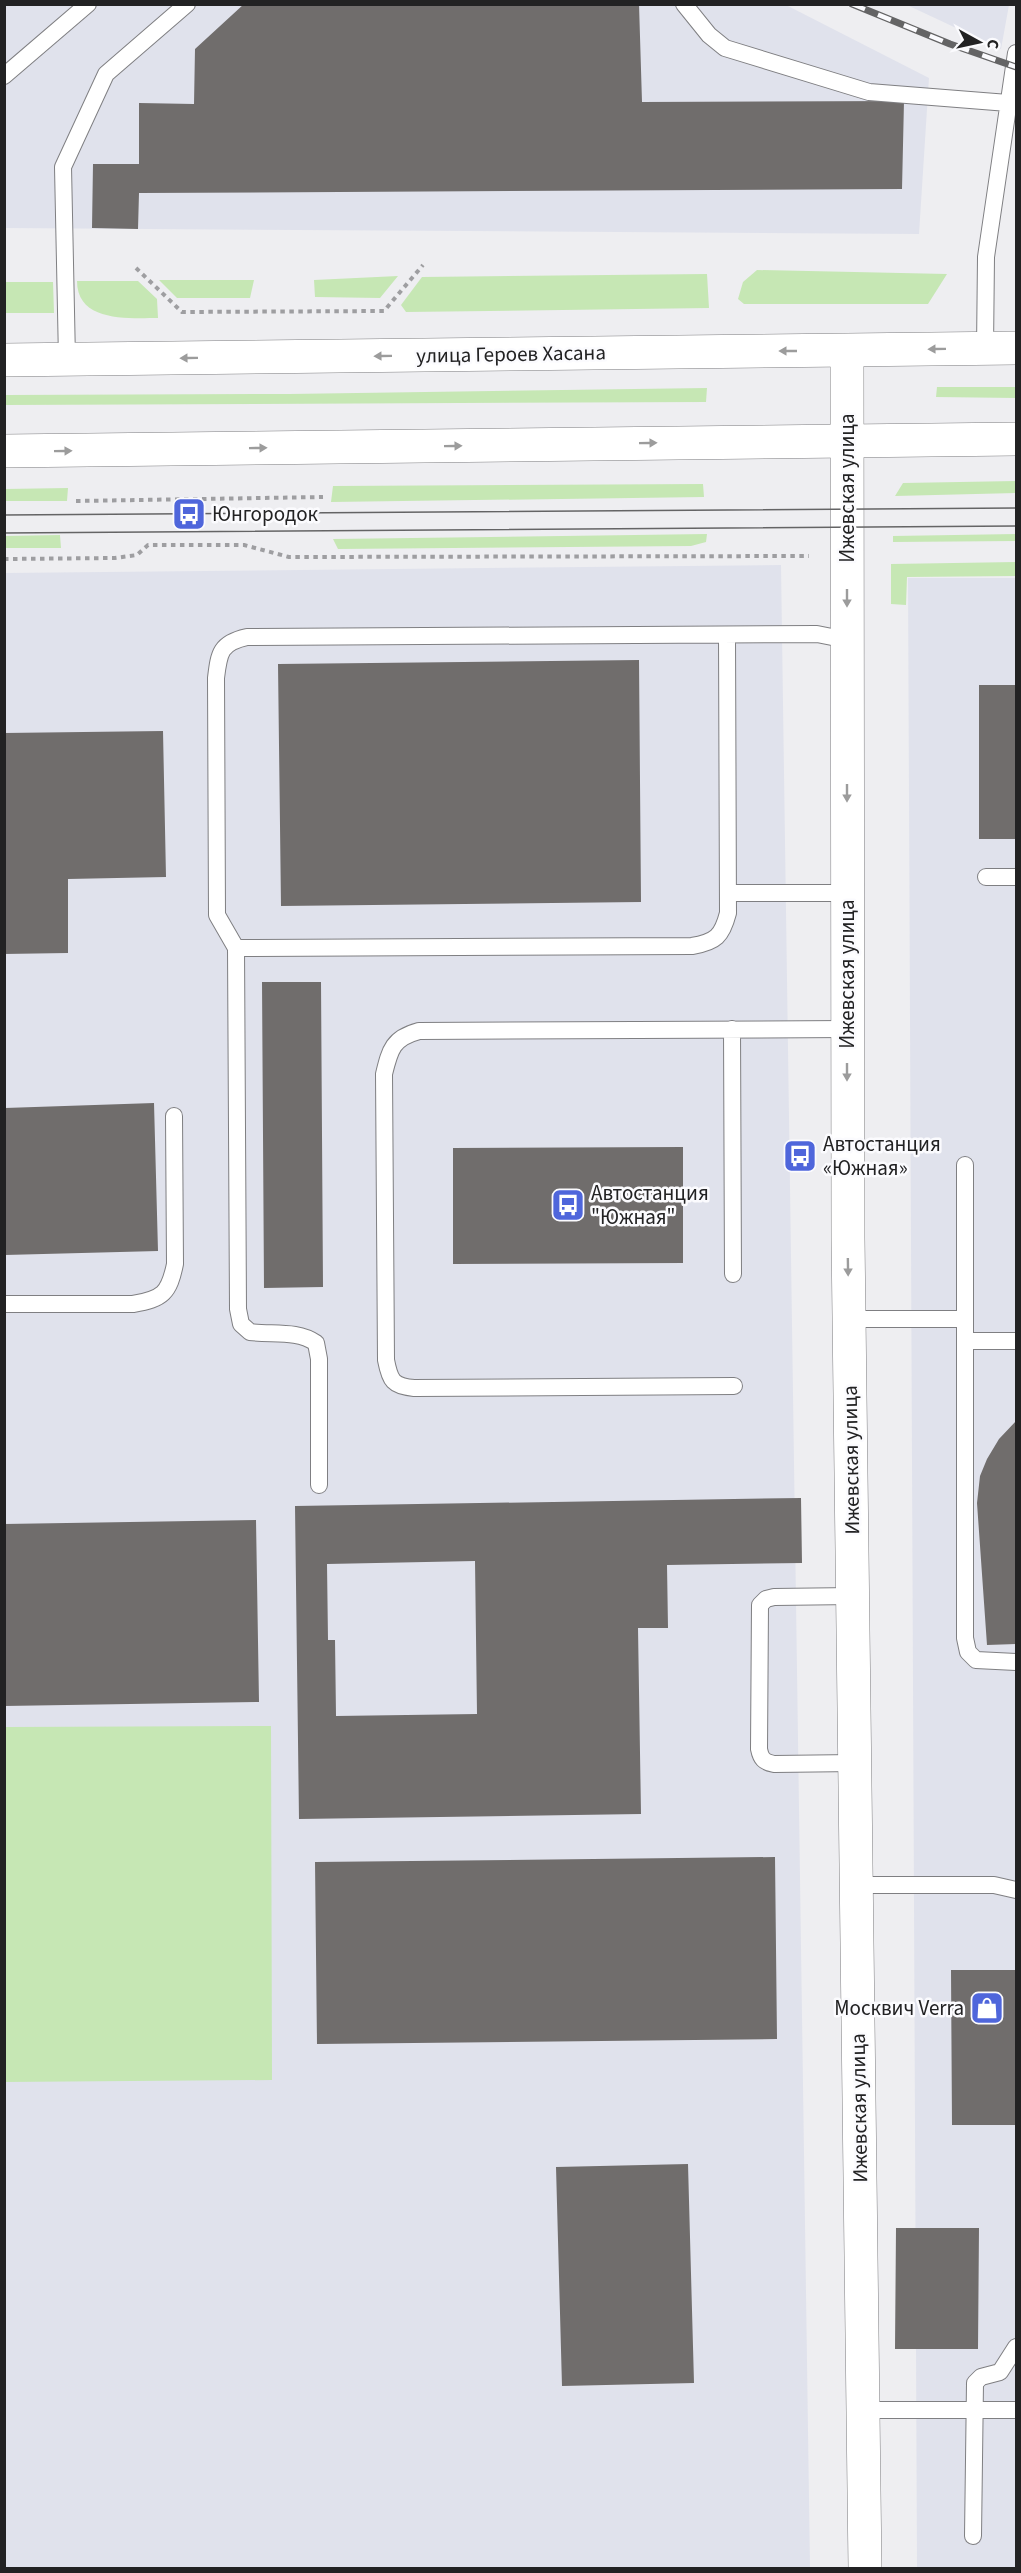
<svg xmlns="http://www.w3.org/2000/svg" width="1021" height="2573" viewBox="0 0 1021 2573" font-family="'Source Sans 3',sans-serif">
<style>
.built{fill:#e0e2ec}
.green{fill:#c6e7b4}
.building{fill:#706d6c;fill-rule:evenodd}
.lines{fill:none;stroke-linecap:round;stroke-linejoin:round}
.service-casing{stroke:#7f7f82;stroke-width:18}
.tertiary-casing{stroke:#7f7f82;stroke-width:34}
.primary-casing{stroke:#7f7f82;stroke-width:34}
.path{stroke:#9e9ea1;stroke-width:4;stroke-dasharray:4.5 4.5;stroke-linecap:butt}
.service{stroke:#fff;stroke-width:16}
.tertiary{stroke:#fff;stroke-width:33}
.primary{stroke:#fff;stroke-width:33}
.tram{stroke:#646465;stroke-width:1.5}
.rail-casing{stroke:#646465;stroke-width:7}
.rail{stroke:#fbfbfe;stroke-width:4.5;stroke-dasharray:14;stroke-linecap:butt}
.oneway{fill:#9c9c9c}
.labels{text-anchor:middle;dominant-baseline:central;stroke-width:5;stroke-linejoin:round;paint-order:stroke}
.street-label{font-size:21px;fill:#222223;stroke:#fbfbfe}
.poi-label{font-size:21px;fill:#222223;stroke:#fbfbfe;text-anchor:start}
</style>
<rect width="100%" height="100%" fill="#eeeef1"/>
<path class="built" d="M5 5H786L929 78 919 234 5 228Z
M907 5H1009L1001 49Z
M781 565 810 2568H5L4 573Z
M908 578H1016V2568H917Z"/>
<path class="green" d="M757 270 947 274 928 304H744L738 299 743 282Z
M707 274 709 308 406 312 401 305 422 277Z
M398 276 380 298 315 297 314 280Z
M159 280H254L250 298H177Z
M77 281H138L157 299 158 318C130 318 77 323 77 281Z
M4 282H53L54 313H5Z
M937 387H1016V398L936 397Z
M707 388 706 402 4 405 5 395 289 394Z
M1016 481V493L895 496 903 483Z
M703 484 704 497 331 502 333 486Z
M68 488 67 501H5V489Z
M707 534 706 542 691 546 338 549 333 539Z
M1016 534V541L893 542V536Z
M60 535 61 548H5V536Z
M1016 562V576L907 577 906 605 891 604V564Z
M271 1726 272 2080 5 2082V1727Z"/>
<path class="building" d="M244 4H639L642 102 904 101 902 189 139 193 138 229 92 228 93 164H139V103L194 104 195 49Z
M639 660 641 902 281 906 278 664Z
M979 685H1016V839H979Z
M163 731 166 877 68 879V953L4 954V733Z
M262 982H321L323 1287 264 1288Z
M154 1103 158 1251 5 1255V1108Z
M683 1147V1263L453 1264V1148Z
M1016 1421V1644L987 1645 977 1503 980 1476 987 1459 999 1439Z
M801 1498 802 1563 667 1565 668 1628H638L641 1814 299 1819 295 1506ZM475 1561 477 1714 336 1716 335 1640H328L327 1564Z
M256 1520 259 1702 4 1706V1524Z
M775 1857 777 2039 317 2044 315 1862Z
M951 1970H1016V2125H952Z
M688 2164 694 2383 562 2386 556 2167Z
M896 2228H979L978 2349H895Z"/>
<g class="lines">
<g class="service-casing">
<path id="service" d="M684 4 709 35 725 48 869 92 1008 103
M4 76 88 4
M985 348 986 257 1016 53
M67 359 63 167 106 74 187 4
M986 877H1016
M728 893H847
M236 948 692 946C716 942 722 936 728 913L727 635
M732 1029 733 1274
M4 1304H133C163 1299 169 1293 175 1264L174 1116
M849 1319H965V1165
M965 1319V1638L968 1652 976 1660 1016 1662
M965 1341H1016
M734 1386 414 1388C393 1386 390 1381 386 1360L384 1074C390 1049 393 1038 419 1031L847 1029
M319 1485V1359L316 1343C297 1330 273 1335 250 1332L241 1324 238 1309 236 948 217 915 216 678C219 653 220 643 247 637L817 634 847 640
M853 1596 774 1597 766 1599 760 1605 759 1749C761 1759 764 1762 774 1764L855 1763
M856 1885H994L1016 1890
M863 2410H1016
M973 2536 975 2383 981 2377 1000 2372 1016 2347"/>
</g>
<g class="tertiary-casing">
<path id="tertiary" d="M847 351 848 1238 865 2568"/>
</g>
<g class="primary-casing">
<path id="primary" d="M4 360 1016 348
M4 451 1016 439"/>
</g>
<path class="path" d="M136 268 182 312 384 311 423 265
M76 501 323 497
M4 559 115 558 137 555 148 545H244L289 557 809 556"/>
<use href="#service" class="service"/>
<use href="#tertiary" class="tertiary"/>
<use href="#primary" class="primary"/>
<path class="tram" d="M4 515 1016 508
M4 533 1016 526"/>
<g class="rail-casing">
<path id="rail" d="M852 4 950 44 1016 67"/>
</g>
<use href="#rail" class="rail"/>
</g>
<defs><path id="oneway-solid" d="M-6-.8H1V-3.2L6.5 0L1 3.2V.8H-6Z" transform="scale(1.5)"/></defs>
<g class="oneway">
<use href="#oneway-solid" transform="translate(937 349) rotate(179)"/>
<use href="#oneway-solid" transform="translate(788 351) rotate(180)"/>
<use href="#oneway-solid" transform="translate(383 356) rotate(179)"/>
<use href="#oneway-solid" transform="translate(189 358) rotate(179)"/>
<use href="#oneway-solid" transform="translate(648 443) rotate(-1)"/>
<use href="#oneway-solid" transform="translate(453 446) rotate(-1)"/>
<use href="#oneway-solid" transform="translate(258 448) rotate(-1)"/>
<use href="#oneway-solid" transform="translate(63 451) rotate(-1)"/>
<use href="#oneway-solid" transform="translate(847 598) rotate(90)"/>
<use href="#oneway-solid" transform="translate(847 793) rotate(90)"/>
<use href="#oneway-solid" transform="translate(847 1072) rotate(90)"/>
<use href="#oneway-solid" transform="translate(848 1267) rotate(89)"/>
</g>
<defs>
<g id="bus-square" transform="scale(1.725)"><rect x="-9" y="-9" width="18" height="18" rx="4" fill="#4f66db" stroke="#fbfbfe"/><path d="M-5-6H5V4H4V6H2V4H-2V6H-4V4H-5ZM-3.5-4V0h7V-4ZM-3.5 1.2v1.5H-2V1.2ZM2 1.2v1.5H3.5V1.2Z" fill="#fff"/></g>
<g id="shop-square" transform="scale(1.725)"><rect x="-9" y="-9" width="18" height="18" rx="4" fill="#4f66db" stroke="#fbfbfe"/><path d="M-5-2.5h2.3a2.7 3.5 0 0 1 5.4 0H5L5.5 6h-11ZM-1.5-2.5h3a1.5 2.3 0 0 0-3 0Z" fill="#fff"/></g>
</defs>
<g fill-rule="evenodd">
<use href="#bus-square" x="189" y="514"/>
<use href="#bus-square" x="800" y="1156"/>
<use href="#bus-square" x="568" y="1205"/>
<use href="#shop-square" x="987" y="2008"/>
</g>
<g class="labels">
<g class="street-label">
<text transform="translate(511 354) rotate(-1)">улица Героев Хасана</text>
<text transform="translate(847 488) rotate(-90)">Ижевская улица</text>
<text transform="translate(847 974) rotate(-90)">Ижевская улица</text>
<text transform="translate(851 1460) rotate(-91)">Ижевская улица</text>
<text transform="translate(859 2108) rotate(-91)">Ижевская улица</text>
</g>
<g class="poi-label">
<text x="212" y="514">Юнгородок</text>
<text x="823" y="1144">Автостанция<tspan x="823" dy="24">«Южная»</tspan></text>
<text x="591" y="1193">Автостанция<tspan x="591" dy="24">"Южная"</tspan></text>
<text x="964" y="2008" text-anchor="end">Москвич Verra</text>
</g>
</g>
<rect width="1021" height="2573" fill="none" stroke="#222223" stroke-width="12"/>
<g transform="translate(979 42) rotate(98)" stroke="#fbfbfe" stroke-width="4.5" paint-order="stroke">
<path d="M0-4.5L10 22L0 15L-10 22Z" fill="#222223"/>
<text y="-9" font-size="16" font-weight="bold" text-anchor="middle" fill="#222223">С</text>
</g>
</svg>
